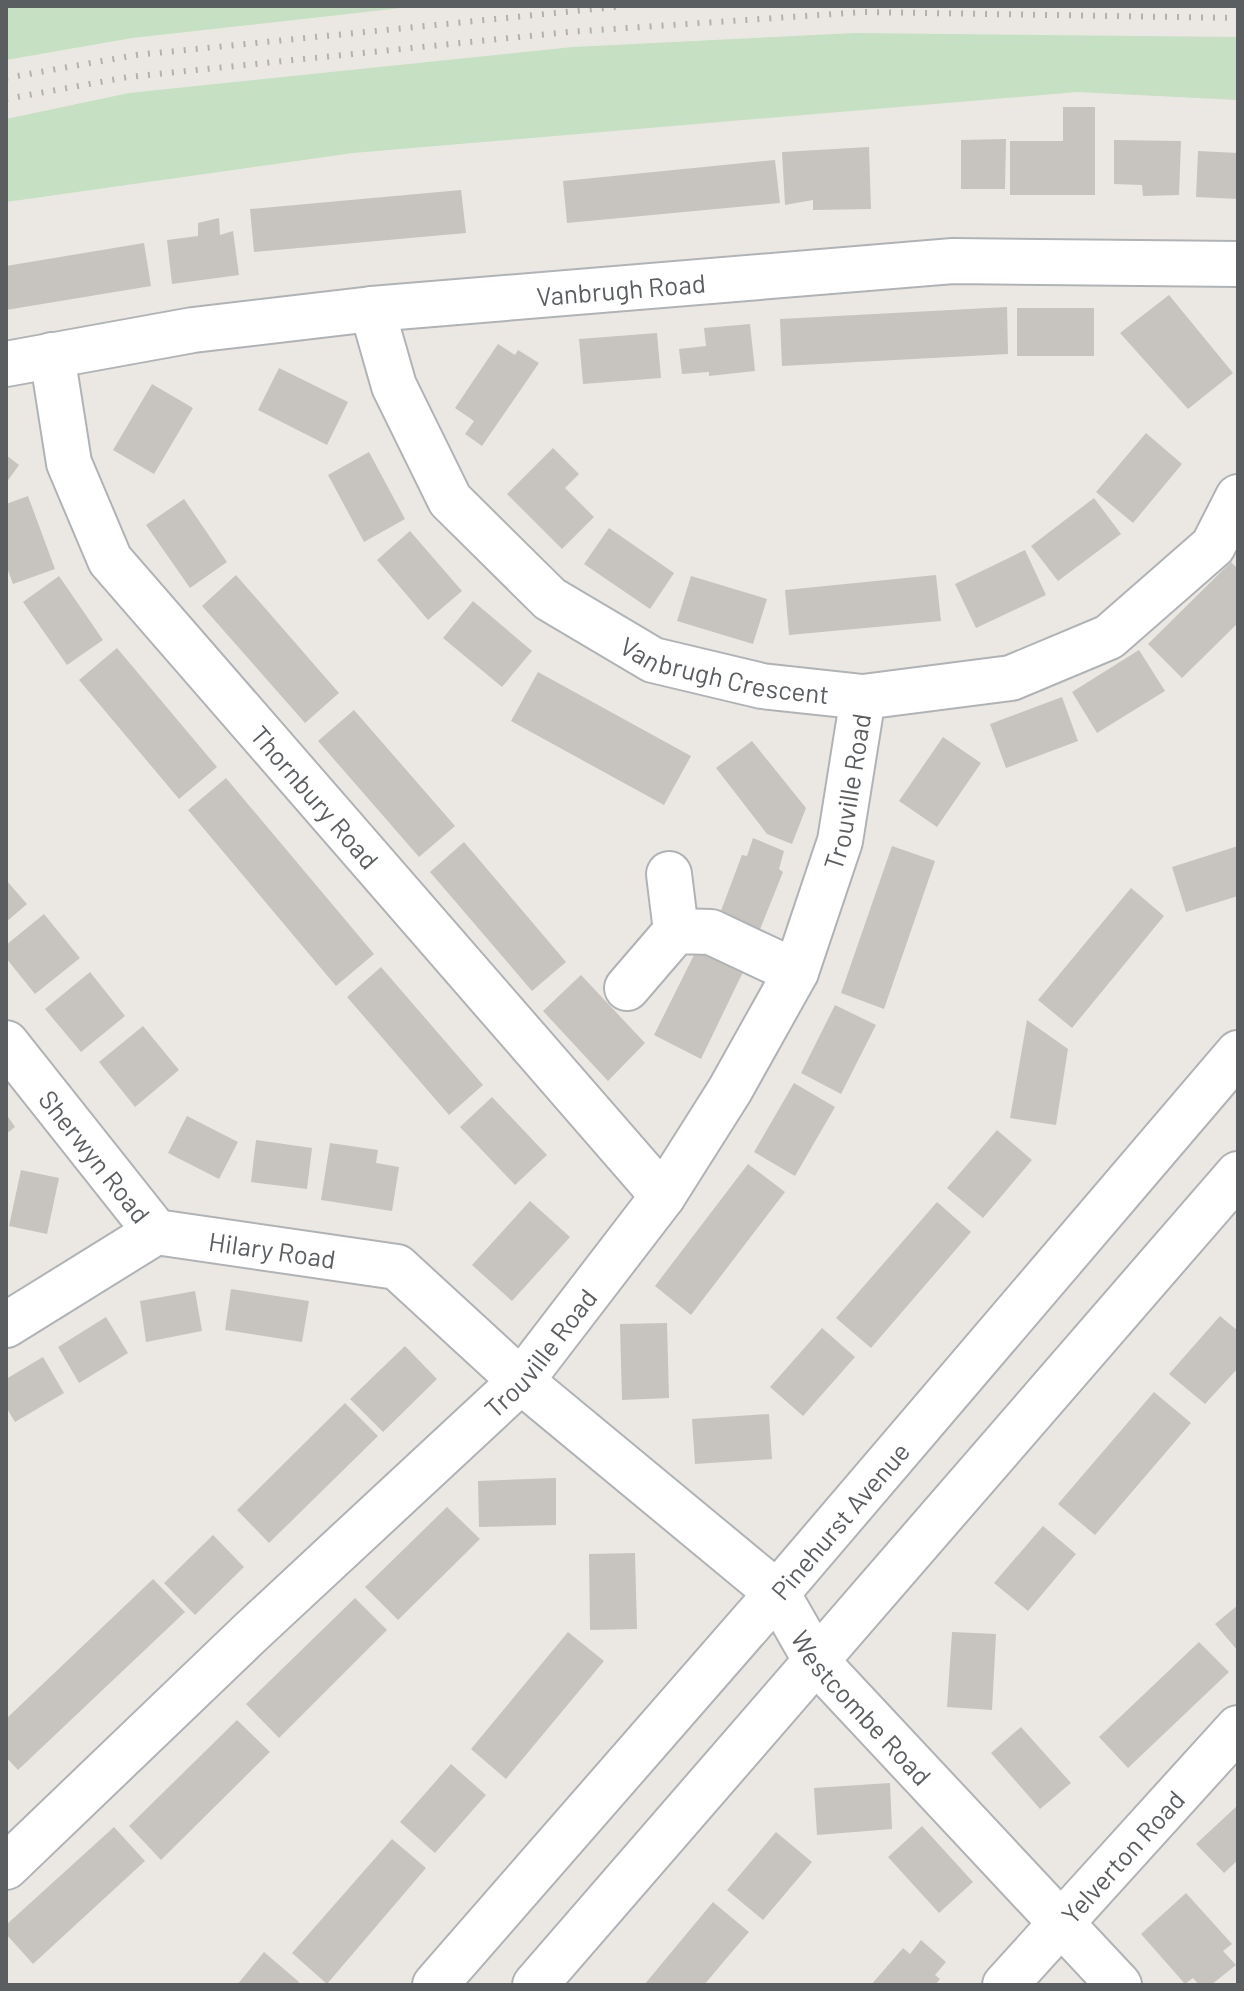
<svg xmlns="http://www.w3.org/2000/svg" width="1244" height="1991" viewBox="0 0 1244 1991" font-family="Barlow,sans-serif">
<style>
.green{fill:#c5e0c2}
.building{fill:#c7c3bf}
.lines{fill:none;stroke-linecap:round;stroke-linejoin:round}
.minor-casing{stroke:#b0b3b6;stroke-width:48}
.minor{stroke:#fff;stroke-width:44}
.rail{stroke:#b0b1b1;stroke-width:6;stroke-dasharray:2 10;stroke-linecap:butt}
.labels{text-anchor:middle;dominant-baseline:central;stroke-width:6;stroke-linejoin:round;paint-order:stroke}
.street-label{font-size:26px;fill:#5b5e61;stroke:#fff}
</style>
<rect width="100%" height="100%" fill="#ebe8e3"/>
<path class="green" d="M6 6H419L132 38 6 60Z
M855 33 1238 37V100L1077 92 353 153 6 202V119L129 93 573 47Z"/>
<path class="building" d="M1063 107H1095V195H1010V141H1063Z
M1006 139 1005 189H961V140Z
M1114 140 1181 141 1179 195 1143 196 1142 185 1114 184Z
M869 147 871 209 813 210V200L785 205 782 152Z
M1198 151 1238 153V199L1196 197Z
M775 160 780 203 567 223 563 181Z
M461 190 466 233 254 252 250 209Z
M219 218 220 235 233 231 239 275 172 284 167 240 198 236V223Z
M144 243 151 286 6 310V266Z
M1169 295 1233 373 1188 409 1120 333Z
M1007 307 1008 354 782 366 780 319Z
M1017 308H1094V356H1017Z
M750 324 755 371 709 376V372L682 374 679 349 706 346 704 328Z
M657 333 661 378 583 384 579 339Z
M498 344 515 355 518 350 539 363 482 446 465 434 474 421 455 408Z
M279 368 348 402 327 445 258 410Z
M152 384 193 408 154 474 113 450Z
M1146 433 1182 464 1133 523 1096 492Z
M553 448 579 474 565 488 594 517 562 549 507 494Z
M369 452 405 519 364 542 328 475Z
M6 455 19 465 6 483Z
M28 496 55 569 13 584 6 565V504Z
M1094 498 1121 534 1058 581 1031 546Z
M184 499 227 562 190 588 146 525Z
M609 528 674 573 650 609 584 564Z
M410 531 462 591 428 620 377 560Z
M1025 550 1046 595 976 628 955 584Z
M1231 562 1238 569V623L1182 678 1148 644Z
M236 575 339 693 305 723 202 606Z
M936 575 941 621 789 635 785 590Z
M59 576 103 640 67 665 23 602Z
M691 576 767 599 753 644 677 621Z
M473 601 532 651 502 687 443 638Z
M117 648 217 767 179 799 79 680Z
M1139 650 1165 691 1097 733 1072 692Z
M538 672 691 756 664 805 511 721Z
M1062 697 1078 741 1006 768 990 724Z
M354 710 455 826 419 857 318 741Z
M943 737 981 763 937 827 899 801Z
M752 741 806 808 792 844 767 834 716 768Z
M226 778 374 954 336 986 188 810Z
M753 838 784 851 779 869 783 872 759 932 719 916 742 855 747 856Z
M464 842 566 962 532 991 430 872Z
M892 846 935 861 884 1009 841 993Z
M1238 846V896L1186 912 1172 867Z
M6 880 27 904 6 922Z
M1131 888 1164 916 1072 1028 1038 1000Z
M44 914 80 958 35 994 6 958V945Z
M697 949 743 972 701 1059 654 1035Z
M381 967 483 1085 449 1115 347 997Z
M90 972 125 1016 81 1052 45 1009Z
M581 975 645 1043 608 1081 543 1011Z
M835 1005 876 1025 841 1094 801 1073Z
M1027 1020 1068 1049 1056 1125 1010 1118Z
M143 1026 179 1070 135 1107 99 1062Z
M794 1083 835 1107 795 1176 754 1152Z
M492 1097 547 1155 515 1185 460 1127Z
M6 1114 15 1127 6 1134Z
M187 1116 238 1142 219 1179 168 1153Z
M997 1130 1032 1160 983 1218 947 1188Z
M256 1140 312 1148 307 1189 251 1182Z
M330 1143 378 1150 376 1163 399 1167 392 1211 321 1200Z
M748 1164 785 1192 691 1315 655 1286Z
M21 1170 59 1178 47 1234 9 1226Z
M530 1201 570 1237 512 1301 472 1265Z
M937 1202 971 1232 871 1348 836 1318Z
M231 1289 309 1301 302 1342 225 1330Z
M195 1291 202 1331 146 1342 140 1301Z
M1220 1316 1238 1331V1368L1205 1404 1169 1374Z
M106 1317 128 1353 79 1383 58 1347Z
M667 1323 669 1398 622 1400 620 1324Z
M822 1328 855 1357 803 1416 770 1387Z
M405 1346 437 1379 383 1432 350 1399Z
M43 1357 64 1393 15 1422 6 1407V1379Z
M1154 1392 1191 1423 1095 1535 1058 1504Z
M345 1403 378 1436 269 1543 237 1510Z
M769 1414 772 1459 695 1464 692 1419Z
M556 1478V1525L479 1527 478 1481Z
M447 1507 480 1539 398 1620 365 1587Z
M1043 1526 1076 1554 1028 1611 994 1583Z
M213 1535 244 1567 195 1615 164 1583Z
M635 1553 637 1629 590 1630 589 1554Z
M153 1579 185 1612 18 1770 6 1757V1719Z
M355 1598 387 1630 279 1738 246 1704Z
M1238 1605V1651L1215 1624Z
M568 1632 604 1661 506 1779 471 1749Z
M952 1632 996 1634 992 1710 947 1707Z
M1199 1642 1229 1672 1128 1768 1099 1737Z
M237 1720 270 1752 161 1860 129 1826Z
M1021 1727 1071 1783 1040 1809 991 1753Z
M451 1764 486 1795 435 1853 400 1822Z
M890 1783 892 1829 817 1835 814 1788Z
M1238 1805V1860L1224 1873 1196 1844Z
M922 1826 973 1882 939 1913 888 1857Z
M114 1827 145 1861 33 1964 6 1934V1925Z
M776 1832 812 1862 763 1920 727 1890Z
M392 1839 426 1868 327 1984 292 1953Z
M1186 1893 1232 1944 1223 1951 1236 1965 1211 1985H1199L1193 1978 1185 1984 1141 1934Z
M713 1902 749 1932 725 1960 704 1985H644Z
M921 1940 946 1962 935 1975 940 1979 935 1985H871L903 1948 910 1954Z
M264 1952 299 1982 297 1985H237Z"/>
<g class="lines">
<g class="minor-casing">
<g id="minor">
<path id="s1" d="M372 309 394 386 450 500 550 599 653 660 762 686 863 697 1011 678 1109 637 1213 546 1238 497"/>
<path id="s2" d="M52 355 69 463 110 560 663 1196"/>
<path id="s3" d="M6 364 193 330 372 309 953 261 1238 264"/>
<path d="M669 874 676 931"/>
<path d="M627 988 676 931 711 932 796 972"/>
<path id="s4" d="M6 1043 156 1232"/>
<path id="s5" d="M6 1325 156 1232 397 1267 521 1381 777 1593 816 1661 1119 1985"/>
<path id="s6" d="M6 1867 251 1632 521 1381 663 1196 730 1090 796 972 840 841 863 697"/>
<path id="s7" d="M435 1985 777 1593 1238 1053"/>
<path d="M535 1985 1238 1174"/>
<path id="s8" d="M1005 1985 1238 1728"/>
</g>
</g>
<use href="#minor" class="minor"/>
<path class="rail" d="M6 78 136 55 625 6
M6 99 128 77 568 32 864 12 1238 18"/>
</g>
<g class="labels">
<g class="street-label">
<text stroke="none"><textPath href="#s3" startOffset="620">Vanbrugh Road</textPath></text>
<text stroke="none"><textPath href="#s1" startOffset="540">Vanbrugh Crescent</textPath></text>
<text stroke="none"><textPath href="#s6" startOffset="1390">Trouville Road</textPath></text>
<text stroke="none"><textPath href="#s2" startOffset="528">Thornbury Road</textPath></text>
<text stroke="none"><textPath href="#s4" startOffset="144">Sherwyn Road</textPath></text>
<text stroke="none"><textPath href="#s5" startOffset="294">Hilary Road</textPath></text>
<text stroke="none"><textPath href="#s6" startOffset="742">Trouville Road</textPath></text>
<text stroke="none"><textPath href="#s7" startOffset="616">Pinehurst Avenue</textPath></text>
<text stroke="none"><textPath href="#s5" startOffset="1064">Westcombe Road</textPath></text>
<text stroke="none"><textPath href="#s8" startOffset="174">Yelverton Road</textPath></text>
</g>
</g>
<rect width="1244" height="1991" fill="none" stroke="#5b5e61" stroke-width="16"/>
</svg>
